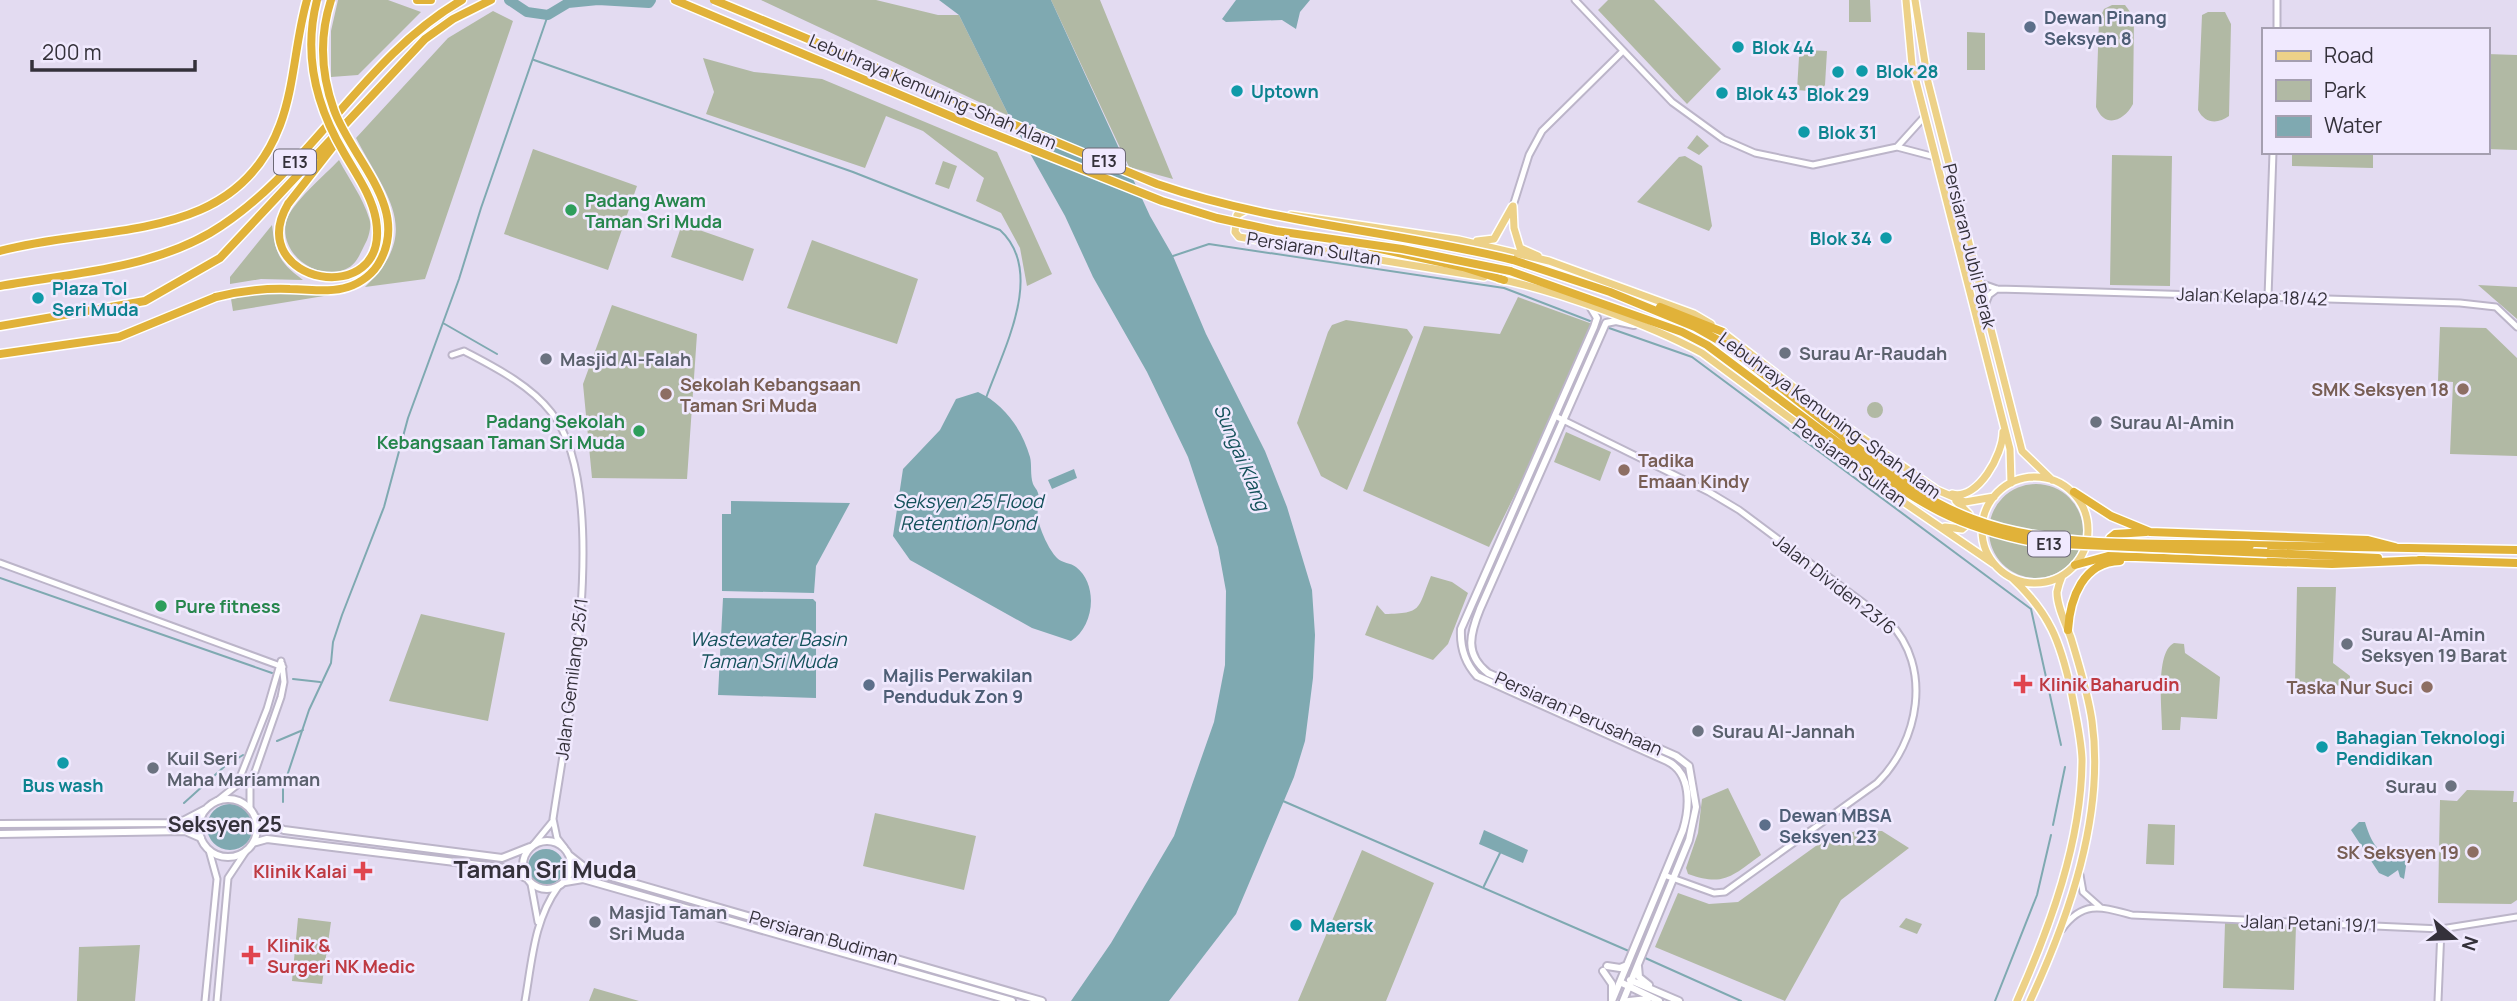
<svg xmlns="http://www.w3.org/2000/svg" width="2517" height="1001" viewBox="0 0 2517 1001" font-family="Manrope,sans-serif">
<style>
.green{fill:#b1b9a4}
.water{fill:#7fa9b1}
.lines{fill:none;stroke-linecap:round;stroke-linejoin:round}
.stream{stroke:#7fa9b1;stroke-width:2}
.river{stroke:#7fa9b1;stroke-width:10}
.tertiary-casing{stroke:#bcb5c9;stroke-width:9}
.secondary-casing{stroke:#bcb5c9;stroke-width:10}
.primary-casing{stroke:#fff;stroke-width:10}
.motorway-casing{stroke:#fff;stroke-width:11}
.tertiary{stroke:#fff;stroke-width:5}
.secondary{stroke:#fff;stroke-width:6}
.primary{stroke:#edd188;stroke-width:7}
.motorway{stroke:#e1b239;stroke-width:8}
.motorway-bridge-casing{stroke:#fff;stroke-width:11;stroke-linecap:butt}
.motorway-bridge{stroke:#e1b239;stroke-width:8}
.service-dot{fill:#5c6f8a;stroke:#f0e9fe;stroke-width:2.5}
.culture-dot{fill:#0f9aa8;stroke:#f0e9fe;stroke-width:2.5}
.leisure-dot{fill:#2e9e5b;stroke:#f0e9fe;stroke-width:2.5}
.worship-dot{fill:#6b7280;stroke:#f0e9fe;stroke-width:2.5}
.education-dot{fill:#8d6e63;stroke:#f0e9fe;stroke-width:2.5}
.health-dot{fill:#e0444e;stroke:#f0e9fe;stroke-width:2.5}
.labels{text-anchor:middle;dominant-baseline:central;stroke-width:5;stroke-linejoin:round;paint-order:stroke}
.shield{fill:#f0e9fe;stroke:#6c6875;stroke-width:2}
.shield-label{font-size:16px;font-weight:bold;fill:#34313a}
.service-label{font-size:18px;font-weight:bold;fill:#4e5e75;stroke:#f0e9fe;text-anchor:start}
.culture-label{font-size:18px;font-weight:bold;fill:#0d838f;stroke:#f0e9fe;text-anchor:start}
.street-label{font-size:18px;fill:#34313a;stroke:#f0e9fe}
.leisure-label{font-size:18px;font-weight:bold;fill:#27864d;stroke:#f0e9fe;text-anchor:start}
.worship-label{font-size:18px;font-weight:bold;fill:#5b616d;stroke:#f0e9fe;text-anchor:start}
.education-label{font-size:18px;font-weight:bold;fill:#785e54;stroke:#f0e9fe;text-anchor:end}
.health-label{font-size:18px;font-weight:bold;fill:#be3a42;stroke:#f0e9fe;text-anchor:start}
.water-label{font-size:19px;font-style:italic;fill:#14515a;stroke:#f0e9fe}
.quarter-label{font-size:21px;font-weight:bold;fill:#34313a;stroke:#f0e9fe}
.district-label{font-size:24px;font-weight:bold;fill:#34313a;stroke:#f0e9fe}
</style>
<rect width="100%" height="100%" fill="#e3dbf1"/>
<path class="green" d="M338 0H388L421 12 358 75 331 77V31Z
M761 0H876L938 15H959L1009 116Z
M1051 0H1100L1173 179 1129 167Z
M1608 0H1654L1721 69 1687 104 1598 10Z
M1849 0H1870L1871 22H1849Z
M2112 5H2125L2134 17 2133 104C2124 121 2105 129 2096 107L2099 20 2104 9Z
M493 11 513 21 425 279 365 287C423 231 387 197 356 138L448 38Z
M2208 12H2225L2231 24 2229 116C2218 124 2205 124 2198 110L2202 15Z
M1967 32 1985 33V70H1967Z
M1806 50 1827 51 1825 85 1820 92 1797 90 1799 57Z
M2487 54 2517 55V150L2487 149Z
M703 58 754 72 822 79 997 152 1052 274 1027 286 1020 248 1001 213 976 201 984 178 923 131 886 116 865 168 706 114 714 92Z
M1697 135 1709 146 1699 155 1687 148Z
M533 149 637 186 608 270 504 234Z
M2292 152H2373V168L2292 166Z
M2112 155 2172 156 2170 286 2110 285Z
M1685 156 1702 166 1712 226 1709 231 1637 202 1679 157Z
M339 160C349 179 363 198 369 218 372 225 369 237 365 244 360 254 356 265 346 269 317 282 279 254 286 222 290 204 326 174 339 160Z
M943 161 957 166 949 189 935 184Z
M682 224 754 249 743 281 671 257Z
M272 225C276 255 279 262 303 280L261 279 230 284V277Z
M812 240 918 279 897 344 787 308Z
M2478 285 2517 287V319Z
M259 293 330 295 233 311 231 299Z
M1518 297 1598 326 1489 547 1363 491 1424 326 1500 334Z
M612 305 697 334 687 479 592 478 583 384Z
M1346 320 1407 329 1413 337 1347 490 1321 476 1297 423 1328 332 1332 325Z
M2440 327 2486 328 2517 358V456L2450 454 2453 382 2438 381Z
M1867 410a8 8 0 1 1 16 0a8 8 0 1 1-16 0Z
M1566 432 1611 452 1600 481 1554 462Z
M1989 531a47 47 0 1 1 94 0a47 47 0 1 1-94 0Z
M1431 576 1452 582 1468 593 1448 644 1433 660 1365 635 1377 605 1385 614C1423 613 1417 610 1431 576Z
M2297 587H2336L2333 663 2350 676 2349 686 2295 684Z
M421 614 505 633 488 721 389 701Z
M2174 643 2184 644 2185 653 2220 677 2217 719 2181 717 2180 730H2162C2162 709 2155 652 2174 643Z
M1728 788 1761 855C1732 876 1724 887 1688 874L1686 868 1698 833 1702 799Z
M2467 790 2514 791 2513 802H2517V900L2511 904 2438 903 2440 800 2457 801Z
M875 813 976 836 964 890 863 866Z
M2148 824 2175 825 2174 865 2146 864Z
M1856 831H1882L1909 848 1841 900 1785 1001 1655 947 1678 893 1709 904 1738 902 1820 843Z
M1362 850 1434 883 1386 1001H1298Z
M298 918 331 922 322 984 292 981Z
M1906 918 1922 924 1917 934 1899 927Z
M2225 923 2296 925 2294 990 2223 988Z
M140 945 135 1001H77L79 947Z
M594 988 639 1001H589Z"/>
<path class="water" d="M939 0H1051L1150 216 1173 256 1206 334 1265 451 1287 507 1312 590 1315 635 1313 678 1305 741 1294 777 1236 914 1169 1001H1071L1111 943 1174 836 1214 722 1225 665 1226 591 1218 547 1188 457 1147 372 1093 277 1065 216 1009 116 959 15Z
M1236 0H1310L1300 12 1296 29 1282 20 1226 22 1222 19Z
M978 392C1004 404 1022 429 1030 457 1032 465 1030 475 1033 484 1034 487 1037 489 1038 493 1041 501 1036 511 1038 519 1040 530 1049 550 1057 558 1062 563 1071 563 1076 567 1099 585 1094 627 1071 641L1032 628 910 560 893 536 903 469 940 430 956 399Z
M1074 469 1077 478 1052 489 1048 480Z
M731 501 850 503 816 566 814 593 722 591V514H731Z
M723 598 813 599 816 602V698L718 695Z
M207 827a23 23 0 1 1 46 0a23 23 0 1 1-46 0Z
M2359 822H2365C2371 842 2379 860 2403 853L2406 866 2404 879 2400 877 2398 870 2388 877 2379 873 2351 830Z
M1484 830 1528 850 1523 863 1479 844Z
M528 867a18 18 0 1 1 36 0a18 18 0 1 1-36 0Z"/>
<g class="lines">
<path class="stream" d="M534 60 853 172 1000 230C1046 272 1003 350 986 398
M1173 256 1209 244 1504 288 1590 321
M443 323 497 354
M1609 328 1692 357 2031 609 2061 745
M0 578 272 673
M293 679 320 682
M277 741 303 730
M1283 801 1638 955
M283 802V788L309 710 331 663 333 642 342 615 384 507 408 418 459 279 481 208 548 15
M184 803 225 766 243 755
M2053 825 2065 767
M1484 886 1500 853
M1643 957 1741 1001
M1995 1001 2037 895 2051 835"/>
<path class="river" d="M509 0 527 12 548 15 568 3 598 0 649 3 651 0"/>
<g class="tertiary-casing">
<path id="tertiary" d="M1575 0 1672 102 1723 139 1755 153 1813 165 1897 147 1935 157
M2277 30V0
M1897 147 1925 116
M1513 206 1529 155 1542 131 1622 52
M1980 283 1997 289 2460 303 2496 307 2517 327
M2268 297 2273 152
M1985 305 1989 295 1997 289
M452 355 464 351C494 367 529 384 551 412 614 490 567 724 553 819L557 838 564 847
M1555 416 1709 492 1739 510 1889 622C1933 667 1919 742 1877 783L1725 892 1714 893 1664 875
M0 563 283 667
M217 801 237 785 267 709 281 661
M250 809V786L281 697 284 682 282 664
M534 844 552 822
M2080 875 2083 892 2100 907
M531 884 538 922
M2062 929C2083 900 2102 907 2132 915L2441 929 2517 917
M205 1001 217 879 209 850
M217 1001 228 878 246 851
M525 1001C532 961 534 920 558 887
M2438 1001 2441 929"/>
</g>
<g class="secondary-casing">
<path id="secondary" d="M1591 308 1597 318 1594 327 1461 629C1460 648 1465 663 1477 676L1667 761C1692 773 1690 807 1683 830L1612 1001
M199 828a29 29 0 1 1 58 0a29 29 0 1 1-58 0Z
M255 817 284 830 502 858 530 847
M0 824 172 823 185 820 206 809
M0 834 185 831 201 838
M523 865a24 24 0 1 1 48 0a24 24 0 1 1-48 0Z
M253 843 267 839 504 868 526 878
M569 855 588 870 1042 1001
M565 882 583 879 1012 1001
M1607 966 1620 968 1627 965
M1638 966 1639 977 1649 985
M1603 971 1612 984V999
M1630 980 1679 1001
M1620 982 1659 1001
M1623 1001 1689 840 1696 807 1689 766 1676 756 1488 673C1464 654 1470 634 1480 609L1606 323 1616 321 1634 325
M1629 1001 1648 999"/>
</g>
<g class="primary-casing">
<path id="primary" d="M1906 0 1912 65 2010 449 2011 483
M1915 0 1928 82 2022 451 2052 480
M1513 206 1514 228 1520 248 1538 256
M1248 209 1237 215 1235 232 1239 237 1484 277
M1291 215 1459 240 1549 261 1694 314 1711 324
M1477 241 1494 239 1512 207
M1499 279C1558 291 1650 325 1702 353L1899 499 1994 564
M1721 331 1827 413 1937 490 1965 502 1994 497
M1982 530a53 53 0 1 1 106 0a53 53 0 1 1-106 0Z
M1952 494C1978 501 2003 454 2003 432
M1945 527 1962 529 1970 522 1969 514 1956 501
M2013 579C2050 614 2060 641 2071 690 2075 712 2081 736 2082 759 2082 841 2050 927 2017 1001
M2030 1001C2069 917 2105 815 2092 721 2088 693 2079 665 2071 638 2066 624 2057 607 2057 592 2058 587 2060 581 2062 576"/>
</g>
<g class="motorway-casing">
<path id="motorway" d="M417 0H431
M675 0 974 126
M288 204 339 139
M1371 247 1463 267 1504 280
M0 251C102 223 235 246 280 125 295 85 295 41 307 0
M1513 260 1610 292 1695 327 1725 344 1859 449
M1510 271 1682 332 1707 345 1854 455
M0 286C69 274 148 269 210 233 310 173 361 58 462 0
M1660 307 1723 332
M0 326 145 301 220 258 425 39 453 19 491 0
M0 354 119 337 216 297
M2074 492 2111 516 2150 532 2368 540 2395 547
M2250 545 2517 550
M2109 547 2110 538 2115 534 2146 532
M2267 553 2378 558
M2419 560 2517 563
M2075 565 2108 556 2332 564 2424 560
M2068 630C2070 598 2083 562 2120 561"/>
</g>
<use href="#tertiary" class="tertiary"/>
<use href="#secondary" class="secondary"/>
<use href="#primary" class="primary"/>
<use href="#motorway" class="motorway"/>
<g class="motorway-bridge-casing">
<path id="motorway-bridge" d="M714 0 1157 184C1273 224 1395 231 1513 260
M974 126 1162 201 1217 218 1276 231 1402 249 1510 271
M288 204C242 283 391 312 376 220 372 196 356 174 344 153 316 106 303 54 317 0
M216 297C240 291 264 288 290 289 309 289 330 293 348 287 361 283 374 273 380 261 410 207 351 158 334 110 321 74 319 37 331 0
M1859 449C1895 477 1930 503 1973 519 2053 550 2164 542 2250 545
M1854 455C1920 504 1955 527 2038 543L2267 553"/>
</g>
<use href="#motorway-bridge" class="motorway-bridge"/>
</g>
<g class="service-dot">
<circle cx="2030" cy="27" r="7"/>
<circle cx="869" cy="685" r="7"/>
<circle cx="1765" cy="825" r="7"/>
</g>
<g class="culture-dot">
<circle cx="1738" cy="47" r="7"/>
<circle cx="1862" cy="71" r="7"/>
<circle cx="1838" cy="72" r="7"/>
<circle cx="1237" cy="91" r="7"/>
<circle cx="1722" cy="93" r="7"/>
<circle cx="1804" cy="132" r="7"/>
<circle cx="1886" cy="238" r="7"/>
<circle cx="38" cy="298" r="7"/>
<circle cx="2322" cy="747" r="7"/>
<circle cx="63" cy="763" r="7"/>
<circle cx="1296" cy="925" r="7"/>
</g>
<g class="leisure-dot">
<circle cx="571" cy="210" r="7"/>
<circle cx="639" cy="431" r="7"/>
<circle cx="161" cy="606" r="7"/>
</g>
<g class="worship-dot">
<circle cx="1785" cy="353" r="7"/>
<circle cx="546" cy="359" r="7"/>
<circle cx="2096" cy="422" r="7"/>
<circle cx="2347" cy="644" r="7"/>
<circle cx="1698" cy="731" r="7"/>
<circle cx="153" cy="768" r="7"/>
<circle cx="2451" cy="786" r="7"/>
<circle cx="595" cy="922" r="7"/>
</g>
<g class="education-dot">
<circle cx="2463" cy="389" r="7"/>
<circle cx="666" cy="394" r="7"/>
<circle cx="1624" cy="470" r="7"/>
<circle cx="2427" cy="687" r="7"/>
<circle cx="2473" cy="852" r="7"/>
</g>
<g class="health-dot">
<path d="M2019.5 673.5h7v7h7v7h-7v7h-7v-7h-7v-7h7z"/>
<path d="M359.5 860.5h7v7h7v7h-7v7h-7v-7h-7v-7h7z"/>
<path d="M247.5 944.5h7v7h7v7h-7v7h-7v-7h-7v-7h7z"/>
</g>
<g class="labels">
<g class="shield">
<rect x="1083" y="148.5" width="42" height="25" rx="5"/>
<rect x="274" y="149.5" width="42" height="25" rx="5"/>
<rect x="2028" y="531.5" width="42" height="25" rx="5"/>
</g>
<g class="shield-label">
<text x="1104" y="161">E13</text>
<text x="295" y="162">E13</text>
<text x="2049" y="544">E13</text>
</g>
<g class="service-label">
<text x="2044" y="17">Dewan Pinang<tspan x="2044" dy="21">Seksyen 8</tspan></text>
<text x="883" y="675">Majlis Perwakilan<tspan x="883" dy="21">Penduduk Zon 9</tspan></text>
<text x="1779" y="815">Dewan MBSA<tspan x="1779" dy="21">Seksyen 23</tspan></text>
</g>
<g class="culture-label">
<text x="1752" y="47">Blok 44</text>
<text x="1876" y="71">Blok 28</text>
<text x="1251" y="91">Uptown</text>
<text x="1736" y="93">Blok 43</text>
<text x="1838" y="94" text-anchor="middle">Blok 29</text>
<text x="1818" y="132">Blok 31</text>
<text x="1872" y="238" text-anchor="end">Blok 34</text>
<text x="52" y="288">Plaza Tol<tspan x="52" dy="21">Seri Muda</tspan></text>
<text x="2336" y="737">Bahagian Teknologi<tspan x="2336" dy="21">Pendidikan</tspan></text>
<text x="63" y="785" text-anchor="middle">Bus wash</text>
<text x="1310" y="925">Maersk</text>
</g>
<g class="street-label">
<text transform="translate(933 91) rotate(23)">Lebuhraya Kemuning-Shah Alam</text>
<text transform="translate(1970 246) rotate(76)">Persiaran Jubli Perak</text>
<text transform="translate(1314 248) rotate(9)">Persiaran Sultan</text>
<text transform="translate(2252 296) rotate(2)">Jalan Kelapa 18/42</text>
<text transform="translate(1830 415) rotate(36)">Lebuhraya Kemuning–Shah Alam</text>
<text transform="translate(1850 462) rotate(36)">Persiaran Sultan</text>
<text transform="translate(1835 584) rotate(38)">Jalan Dividen 23/6</text>
<text transform="translate(571 679) rotate(-83)">Jalan Gemilang 25/1</text>
<text transform="translate(1579 713) rotate(24)">Persiaran Perusahaan</text>
<text transform="translate(2309 923) rotate(2)">Jalan Petani 19/1</text>
<text transform="translate(824 937) rotate(16)">Persiaran Budiman</text>
</g>
<g class="leisure-label">
<text x="585" y="200">Padang Awam<tspan x="585" dy="21">Taman Sri Muda</tspan></text>
<text x="625" y="421" text-anchor="end">Padang Sekolah<tspan x="625" dy="21">Kebangsaan Taman Sri Muda</tspan></text>
<text x="175" y="606">Pure fitness</text>
</g>
<g class="worship-label">
<text x="1799" y="353">Surau Ar-Raudah</text>
<text x="560" y="359">Masjid Al-Falah</text>
<text x="2110" y="422">Surau Al-Amin</text>
<text x="2361" y="634">Surau Al-Amin<tspan x="2361" dy="21">Seksyen 19 Barat</tspan></text>
<text x="1712" y="731">Surau Al-Jannah</text>
<text x="167" y="758">Kuil Seri<tspan x="167" dy="21">Maha Mariamman</tspan></text>
<text x="2437" y="786" text-anchor="end">Surau</text>
<text x="609" y="912">Masjid Taman<tspan x="609" dy="21">Sri Muda</tspan></text>
</g>
<g class="education-label">
<text x="680" y="384" text-anchor="start">Sekolah Kebangsaan<tspan x="680" dy="21">Taman Sri Muda</tspan></text>
<text x="2449" y="389">SMK Seksyen 18</text>
<text x="1638" y="460" text-anchor="start">Tadika<tspan x="1638" dy="21">Emaan Kindy</tspan></text>
<text x="2413" y="687">Taska Nur Suci</text>
<text x="2459" y="852">SK Seksyen 19</text>
</g>
<g class="health-label">
<text x="2039" y="684">Klinik Baharudin</text>
<text x="347" y="871" text-anchor="end">Klinik Kalai</text>
<text x="267" y="945">Klinik &amp;<tspan x="267" dy="21">Surgeri NK Medic</tspan></text>
</g>
<g class="water-label">
<text transform="translate(1242 457) rotate(67)">Sungai Klang</text>
<text x="968" y="501">Seksyen 25 Flood<tspan x="968" dy="22">Retention Pond</tspan></text>
<text x="768" y="639">Wastewater Basin<tspan x="768" dy="22">Taman Sri Muda</tspan></text>
</g>
<g class="quarter-label">
<text x="225" y="824">Seksyen 25</text>
</g>
<g class="district-label">
<text x="545" y="868">Taman Sri Muda</text>
</g>
</g>
<rect x="2262" y="28" width="228" height="126" fill="#f0e9fe" stroke="#a59fb0" stroke-width="2"/>
<rect x="2276" y="51" width="35" height="10" fill="#edd188" stroke="#a59fb0" stroke-width="2"/>
<text x="2324" y="63" font-size="21" fill="#34313a">Road</text>
<rect x="2276" y="80" width="35" height="21" fill="#b1b9a4" stroke="#a59fb0" stroke-width="2"/>
<text x="2324" y="98" font-size="21" fill="#34313a">Park</text>
<rect x="2276" y="116" width="35" height="21" fill="#7fa9b1" stroke="#a59fb0" stroke-width="2"/>
<text x="2324" y="133" font-size="21" fill="#34313a">Water</text>
<g transform="translate(2454 938) rotate(109)" stroke="#f0e9fe" stroke-width="5" paint-order="stroke">
<path d="M0-5L12 26L0 18L-12 26Z" fill="#34313a"/>
<text y="-10" font-size="19" font-weight="bold" text-anchor="middle" fill="#34313a">N</text>
</g>
<path d="M32 60v10h163v-10" fill="none" stroke="#34313a" stroke-width="3.5"/>
<text x="42" y="60" font-size="21" fill="#34313a" stroke="#f0e9fe" stroke-width="5" paint-order="stroke">200 m</text>
</svg>
